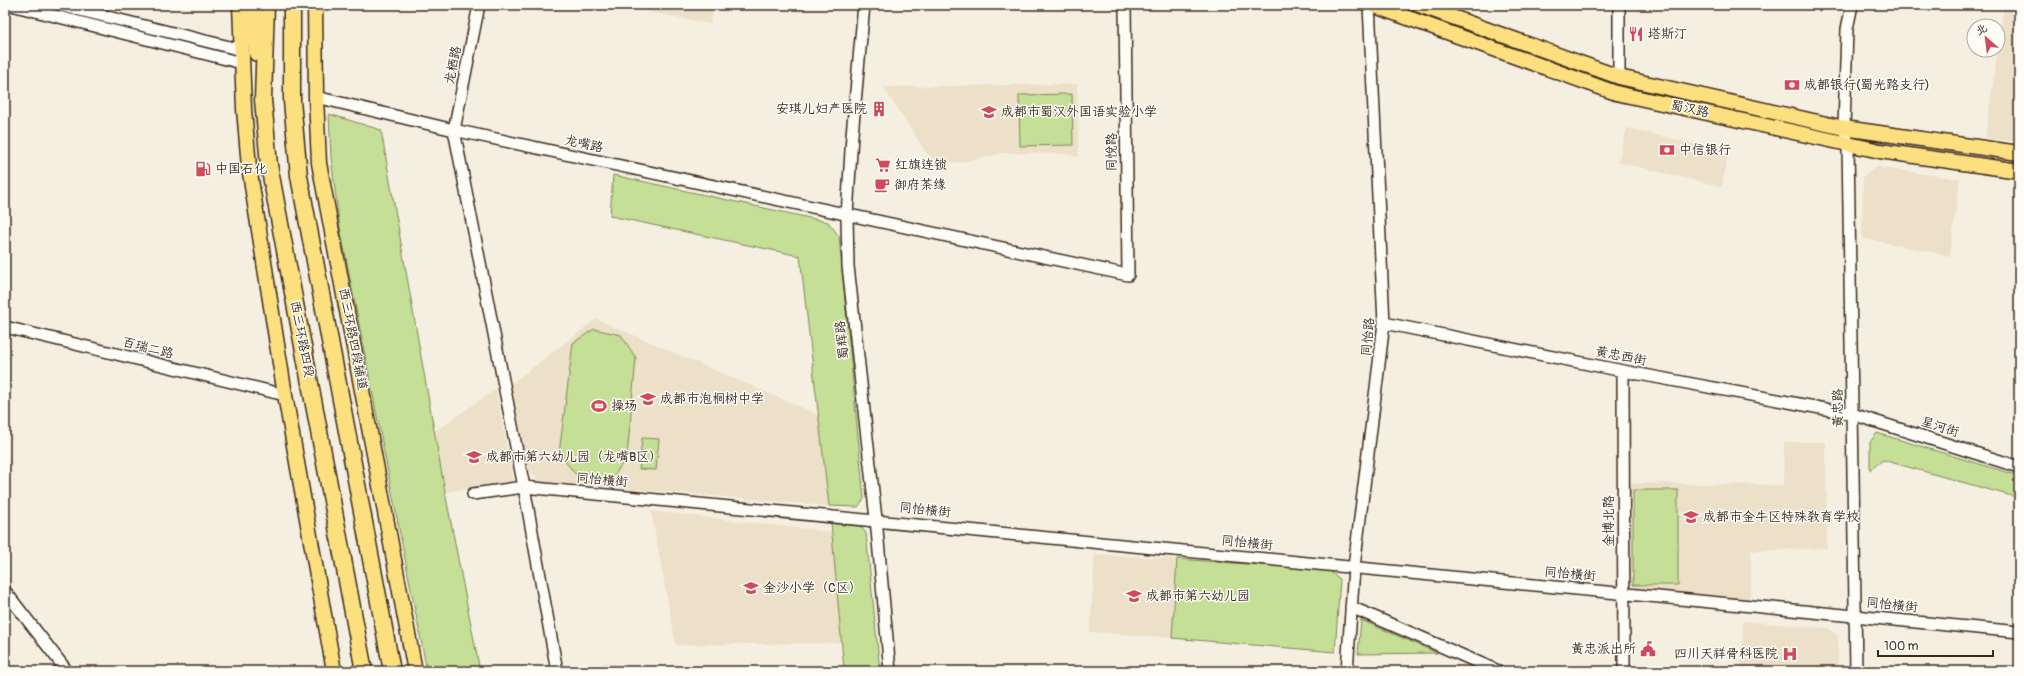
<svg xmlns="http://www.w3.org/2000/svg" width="2024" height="676" viewBox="0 0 2024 676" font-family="Pangolin,'LXGW WenKai TC',sans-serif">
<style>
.built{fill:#ece0c8}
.green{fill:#c5df96;stroke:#80845a}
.water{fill:#8cdde4;stroke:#6c9595}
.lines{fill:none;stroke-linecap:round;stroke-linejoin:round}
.stream{stroke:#6c9595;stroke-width:2.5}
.minor-casing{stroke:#3b2a1e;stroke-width:14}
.major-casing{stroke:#3b2a1e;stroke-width:17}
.highway-casing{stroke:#3b2a1e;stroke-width:19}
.minor{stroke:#fdfcf7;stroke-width:11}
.major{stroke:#fce080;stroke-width:14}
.highway{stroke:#fce080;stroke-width:16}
.labels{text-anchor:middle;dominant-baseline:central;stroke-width:3;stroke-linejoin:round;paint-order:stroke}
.poi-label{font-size:13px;fill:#3b2a1e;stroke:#fdfcf7;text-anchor:start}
.street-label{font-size:13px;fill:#3b2a1e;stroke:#fdfcf7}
</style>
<rect width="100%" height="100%" fill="#f5efe2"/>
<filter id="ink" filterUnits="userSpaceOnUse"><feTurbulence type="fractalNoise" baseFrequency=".025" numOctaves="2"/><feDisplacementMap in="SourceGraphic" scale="8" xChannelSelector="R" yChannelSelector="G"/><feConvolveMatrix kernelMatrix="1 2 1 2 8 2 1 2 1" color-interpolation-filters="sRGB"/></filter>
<g filter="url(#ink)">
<path class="built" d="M650 5H714L710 24 649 12Z
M2004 5H2019V142L1985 138Z
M1077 84 1079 157 1064 154 1002 153 964 162 946 163 933 159 926 152 883 87Z
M1627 128 1728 152 1722 187 1618 162Z
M1876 167 1960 179 1950 256 1862 238 1863 177Z
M596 319 819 415 829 506 539 481 527 467 511 384Z
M496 389 513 481 445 492 434 432Z
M1784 442H1826L1827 548 1751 551V601L1638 589 1630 583 1631 483 1783 485Z
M651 511 832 532 841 643 676 645Z
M1095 554 1177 559 1172 638 1090 632Z
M1743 621 1829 628 1838 636V671H1741Z"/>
<path class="green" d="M1072 94 1073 145 1020 146 1019 95Z
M329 114 381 130 445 492 480 671H427L339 222 331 158Z
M613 175 828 222 839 236 864 499 858 507 829 506 800 256 610 216Z
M594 329 621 335 636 358 627 457 609 483 582 482 559 454 573 343Z
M1877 433 2019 476V498L1883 460 1870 470V442Z
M642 438 659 439 656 470 639 469Z
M1633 490H1678V585H1633Z
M831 523 859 525 866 533 880 671H844Z
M1177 559 1328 570 1340 579 1335 652 1172 638Z
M1361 620 1437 653 1358 654Z"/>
<path class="water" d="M604 665 633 667V671H604Z"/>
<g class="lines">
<path class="stream" d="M37 5 59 11
M115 24 214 49"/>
<g class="minor-casing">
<path id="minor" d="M11 5 242 63
M59 5 242 50
M479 5 454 130 524 487 557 671
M864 5 852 135 847 216 848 266 876 519 890 671
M1619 5V77
M1852 5 1847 29 1844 128 1848 144 1856 671
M316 97 454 130 1128 275 1125 5
M1384 323 1623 371 1852 414 2019 467
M5 327 285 395
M1623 371 1624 671
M473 494 524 487C1023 532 1521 583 2019 632
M5 591 67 671
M1351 607 1498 671
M1347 671 1354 567 1384 323 1369 5"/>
</g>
<g class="major-casing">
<path id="major" d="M240 5 244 109 249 167 285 395 334 671
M315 5 316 97 319 163 415 671
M1372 5 1616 93 1880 151 2019 171
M1419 5 1619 77 1844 128 2019 153"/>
</g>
<g class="highway-casing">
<path id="highway" d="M252 5 257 53
M266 5 263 100 269 165 364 671
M292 5V101L299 176 392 671"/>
</g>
<use href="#minor" class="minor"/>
<use href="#major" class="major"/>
<use href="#highway" class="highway"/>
</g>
</g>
<defs>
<g id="restaurant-bare" transform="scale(1.2)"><path d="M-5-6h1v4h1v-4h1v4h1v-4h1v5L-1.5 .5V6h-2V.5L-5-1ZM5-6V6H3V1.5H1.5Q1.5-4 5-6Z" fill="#d1495b" stroke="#fdfcf7" stroke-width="2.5" paint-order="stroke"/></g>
<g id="bank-bare" transform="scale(1.2)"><path d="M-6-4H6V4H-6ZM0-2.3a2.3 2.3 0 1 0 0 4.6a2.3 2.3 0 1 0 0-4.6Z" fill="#d1495b" stroke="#fdfcf7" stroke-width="2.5" paint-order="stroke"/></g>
<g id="building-bare" transform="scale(1.2)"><path d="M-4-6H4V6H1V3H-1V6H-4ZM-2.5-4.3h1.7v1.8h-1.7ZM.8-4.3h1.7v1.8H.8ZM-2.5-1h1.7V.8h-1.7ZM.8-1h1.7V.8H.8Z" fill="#d1495b" stroke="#fdfcf7" stroke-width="2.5" paint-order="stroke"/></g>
<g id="school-bare" transform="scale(1.2)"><path d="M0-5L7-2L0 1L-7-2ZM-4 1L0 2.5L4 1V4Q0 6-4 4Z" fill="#d1495b" stroke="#fdfcf7" stroke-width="2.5" paint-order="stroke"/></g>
<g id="supermarket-bare" transform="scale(1.2)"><path d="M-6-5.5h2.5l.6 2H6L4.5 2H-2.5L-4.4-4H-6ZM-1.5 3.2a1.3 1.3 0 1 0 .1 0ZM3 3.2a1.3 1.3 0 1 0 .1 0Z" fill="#d1495b" stroke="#fdfcf7" stroke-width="2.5" paint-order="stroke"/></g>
<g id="fuel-bare" transform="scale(1.2)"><path d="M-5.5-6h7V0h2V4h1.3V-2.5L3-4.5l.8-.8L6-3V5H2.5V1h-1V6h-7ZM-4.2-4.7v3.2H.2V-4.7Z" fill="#d1495b" stroke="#fdfcf7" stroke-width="2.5" paint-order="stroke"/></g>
<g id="cafe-bare" transform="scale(1.2)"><path d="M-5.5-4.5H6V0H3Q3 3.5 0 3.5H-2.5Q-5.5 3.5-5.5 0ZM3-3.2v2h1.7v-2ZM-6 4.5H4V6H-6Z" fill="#d1495b" stroke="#fdfcf7" stroke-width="2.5" paint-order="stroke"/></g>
<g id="stadium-bare" transform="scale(1.2)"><path d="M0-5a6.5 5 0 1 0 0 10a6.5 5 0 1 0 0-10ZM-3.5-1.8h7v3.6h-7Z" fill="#d1495b" stroke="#fdfcf7" stroke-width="2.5" paint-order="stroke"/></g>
<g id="civic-bare" transform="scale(1.2)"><path d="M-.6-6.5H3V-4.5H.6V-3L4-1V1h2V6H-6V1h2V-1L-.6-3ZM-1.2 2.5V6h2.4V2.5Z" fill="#d1495b" stroke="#fdfcf7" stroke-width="2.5" paint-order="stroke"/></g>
<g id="hospital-bare" transform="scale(1.2)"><path d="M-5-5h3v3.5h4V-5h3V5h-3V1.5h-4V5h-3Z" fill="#d1495b" stroke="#fdfcf7" stroke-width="2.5" paint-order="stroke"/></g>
</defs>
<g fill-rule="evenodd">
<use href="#restaurant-bare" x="1636" y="34"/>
<use href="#bank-bare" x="1792" y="85"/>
<use href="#building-bare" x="879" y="109"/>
<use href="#school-bare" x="989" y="112"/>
<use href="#bank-bare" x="1667" y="150"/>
<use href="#supermarket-bare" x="883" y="165"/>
<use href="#fuel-bare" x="203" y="169"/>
<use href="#cafe-bare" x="882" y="185"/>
<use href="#school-bare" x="648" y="399"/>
<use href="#stadium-bare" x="599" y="406"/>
<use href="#school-bare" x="474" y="457"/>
<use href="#school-bare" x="1691" y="517"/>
<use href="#school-bare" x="751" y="588"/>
<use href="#school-bare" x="1134" y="596"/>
<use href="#civic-bare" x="1648" y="649"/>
<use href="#hospital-bare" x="1790" y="654"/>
</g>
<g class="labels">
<g class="poi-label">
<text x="1648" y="34">塔斯汀</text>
<text x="1804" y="85">成都银行(蜀光路支行)</text>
<text x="867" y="109" text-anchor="end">安琪儿妇产医院</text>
<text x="1001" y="112">成都市蜀汉外国语实验小学</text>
<text x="1679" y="150">中信银行</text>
<text x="895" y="165">红旗连锁</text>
<text x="215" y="169">中国石化</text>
<text x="894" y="185">御府茶缘</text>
<text x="660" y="399">成都市泡桐树中学</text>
<text x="611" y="406">操场</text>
<text x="486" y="457">成都市第六幼儿园（龙嘴B区）</text>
<text x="1703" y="517">成都市金牛区特殊教育学校</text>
<text x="763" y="588">金沙小学（C区）</text>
<text x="1146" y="596">成都市第六幼儿园</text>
<text x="1636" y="649" text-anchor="end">黄忠派出所</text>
<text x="1778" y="654" text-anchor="end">四川天祥骨科医院</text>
</g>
<g class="street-label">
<text transform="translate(453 65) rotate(-79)">龙栖路</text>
<text transform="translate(1690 109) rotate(12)">蜀汉路</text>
<text transform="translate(584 144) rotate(12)">龙嘴路</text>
<text transform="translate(1112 152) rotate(-90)">同悦路</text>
<text transform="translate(1368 337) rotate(-85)">同怡路</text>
<text transform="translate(302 339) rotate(79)">西三环路四段</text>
<text transform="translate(353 339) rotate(79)">西三环路四段辅道</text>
<text transform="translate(842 340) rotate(-96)">蜀辉路</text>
<text transform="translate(148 348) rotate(14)">百瑞二路</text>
<text transform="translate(1621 356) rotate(11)">黄忠西街</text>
<text transform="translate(1838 408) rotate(-91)">黄忠路</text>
<text transform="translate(1940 427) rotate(17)">星河街</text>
<text transform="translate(602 480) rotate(5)">同怡横街</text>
<text transform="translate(925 510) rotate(6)">同怡横街</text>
<text transform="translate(1609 521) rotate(-90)">金博北路</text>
<text transform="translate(1247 543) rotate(6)">同怡横街</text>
<text transform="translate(1570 574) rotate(5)">同怡横街</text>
<text transform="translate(1892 605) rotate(6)">同怡横街</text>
</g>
</g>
<rect width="2024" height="676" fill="none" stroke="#fdfcf7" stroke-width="20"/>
<rect x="10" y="10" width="2004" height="656" fill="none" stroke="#3b2a1e" stroke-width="1.5" filter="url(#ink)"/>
<g transform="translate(1986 38) rotate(332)"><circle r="19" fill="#fdfcf7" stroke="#afa8a0"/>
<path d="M0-3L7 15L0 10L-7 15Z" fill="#d1495b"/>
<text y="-6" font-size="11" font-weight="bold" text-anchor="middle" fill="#3b2a1e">北</text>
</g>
<path d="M1878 650v6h115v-6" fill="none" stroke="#3b2a1e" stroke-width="2"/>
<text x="1884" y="650" font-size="12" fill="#3b2a1e" stroke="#fdfcf7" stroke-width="3" paint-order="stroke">100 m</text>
</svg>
